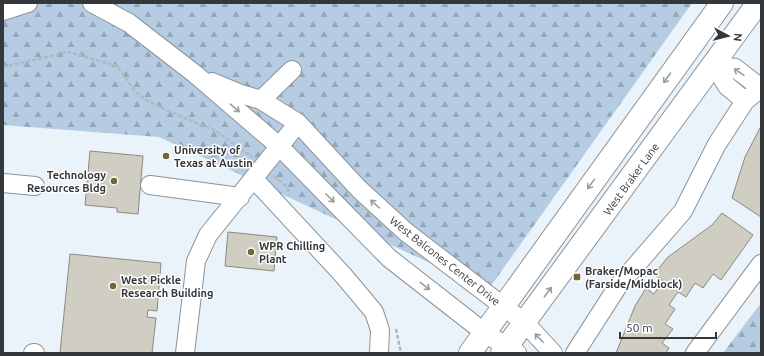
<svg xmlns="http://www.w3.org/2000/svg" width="764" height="356" viewBox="0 0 764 356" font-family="Ubuntu,sans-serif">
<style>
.forest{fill:url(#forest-firs)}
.building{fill:#d0cdc3;stroke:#8c8a80}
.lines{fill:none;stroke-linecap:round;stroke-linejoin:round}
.minor-casing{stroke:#8c949b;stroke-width:20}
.major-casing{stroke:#8c949b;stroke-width:24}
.path{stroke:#b1b8be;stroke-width:2.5;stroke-dasharray:4 2;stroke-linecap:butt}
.minor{stroke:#fff;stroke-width:18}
.major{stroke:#fff;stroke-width:22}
.oneway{stroke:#9a9c9d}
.poi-dot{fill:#726633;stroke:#fefefe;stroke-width:1.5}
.labels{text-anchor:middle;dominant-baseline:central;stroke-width:3;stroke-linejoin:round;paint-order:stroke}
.poi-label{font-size:11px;font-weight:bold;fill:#35383b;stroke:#fefefe;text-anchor:start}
.street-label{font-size:11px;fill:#35383b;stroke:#fefefe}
</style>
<defs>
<pattern id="forest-firs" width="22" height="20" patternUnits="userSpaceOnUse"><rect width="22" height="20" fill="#b5cce3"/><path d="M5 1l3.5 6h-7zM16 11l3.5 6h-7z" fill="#94a7b9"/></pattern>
</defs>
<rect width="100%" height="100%" fill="#eaf2fa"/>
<path class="forest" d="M3 3H692L488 290 159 137 3 125Z
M761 303V353H723Z"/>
<path class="building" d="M760 128H761V217L732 198 745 157Z
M90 151 143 156 138 214 117 212V208L85 205Z
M722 213 753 235 721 280 713 274 703 288 695 283 686 297 678 292 669 305 675 309 665 324 673 329 662 343 669 348 666 353H616L635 306 646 288 654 294 663 281 654 274 668 257 712 225Z
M228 232 277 237 274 271 225 266Z
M70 254 161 263 157 311 148 310 147 317 156 318 152 353H60Z"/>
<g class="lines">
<g class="minor-casing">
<path id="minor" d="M92 3 129 23 195 74 279 146 389 258 485 333 517 353
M3 11 28 3
M714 65 735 68 761 88
M714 65 727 86 745 101
M212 82 241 94 261 100 298 123 359 189 406 232 525 323 553 353
M261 100 292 70
M254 179 343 275 374 312 380 330 379 353
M3 183 35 186
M150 185 240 197
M33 353H35
M185 353 196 261 208 235 298 123
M575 353 618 286 683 211 717 144 745 101 761 88
M695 353 761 264"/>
</g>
<g class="major-casing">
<path id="major" d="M470 353 722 3
M502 353 758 3"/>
</g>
<path class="path" d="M3 67 69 52 117 66 135 91 146 100 166 110 216 131 252 157
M274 176 286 186 290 194
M396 329 401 353"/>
<use href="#minor" class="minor"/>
<use href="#major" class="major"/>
</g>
<defs><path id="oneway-shaft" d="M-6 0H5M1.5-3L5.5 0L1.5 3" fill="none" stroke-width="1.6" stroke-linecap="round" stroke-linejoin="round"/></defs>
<g class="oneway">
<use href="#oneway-shaft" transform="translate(739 72) rotate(-146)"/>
<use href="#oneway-shaft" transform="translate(667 78) rotate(126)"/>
<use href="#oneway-shaft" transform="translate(235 108) rotate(41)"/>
<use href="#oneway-shaft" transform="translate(591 184) rotate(126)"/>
<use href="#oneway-shaft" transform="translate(330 198) rotate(45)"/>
<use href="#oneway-shaft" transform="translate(375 204) rotate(-138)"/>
<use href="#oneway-shaft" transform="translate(425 286) rotate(38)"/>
<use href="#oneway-shaft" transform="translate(548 292) rotate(-53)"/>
<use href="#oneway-shaft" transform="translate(539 338) rotate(-134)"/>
</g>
<g class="poi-dot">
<circle cx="166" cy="156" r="4"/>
<circle cx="114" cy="181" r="4"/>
<circle cx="251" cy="252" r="4"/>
<rect x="573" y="273" width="8" height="8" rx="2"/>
<circle cx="113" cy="286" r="4"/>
</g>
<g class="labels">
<g class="poi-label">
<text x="174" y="150">University of<tspan x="174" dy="13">Texas at Austin</tspan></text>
<text x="106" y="175" text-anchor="end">Technology<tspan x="106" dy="13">Resources Bldg</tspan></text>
<text x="259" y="246">WPR Chilling<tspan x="259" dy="13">Plant</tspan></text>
<text x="585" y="271">Braker/Mopac<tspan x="585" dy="13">(Farside/Midblock)</tspan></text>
<text x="121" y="280">West Pickle<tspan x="121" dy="13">Research Building</tspan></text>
</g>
<g class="street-label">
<text transform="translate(631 179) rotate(-54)">West Braker Lane</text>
<text transform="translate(445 261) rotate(38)">West Balcones Center Drive</text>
</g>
</g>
<rect width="764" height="356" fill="none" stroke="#35383b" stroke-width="8"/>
<g transform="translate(728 36) rotate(97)" stroke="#fefefe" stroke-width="3" paint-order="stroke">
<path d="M0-3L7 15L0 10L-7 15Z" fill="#35383b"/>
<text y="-6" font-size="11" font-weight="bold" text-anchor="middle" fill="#35383b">N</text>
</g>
<path d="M620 332v6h96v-6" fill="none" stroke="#35383b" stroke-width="2"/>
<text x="626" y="332" font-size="12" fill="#35383b" stroke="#fefefe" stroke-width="3" paint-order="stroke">50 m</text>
</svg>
